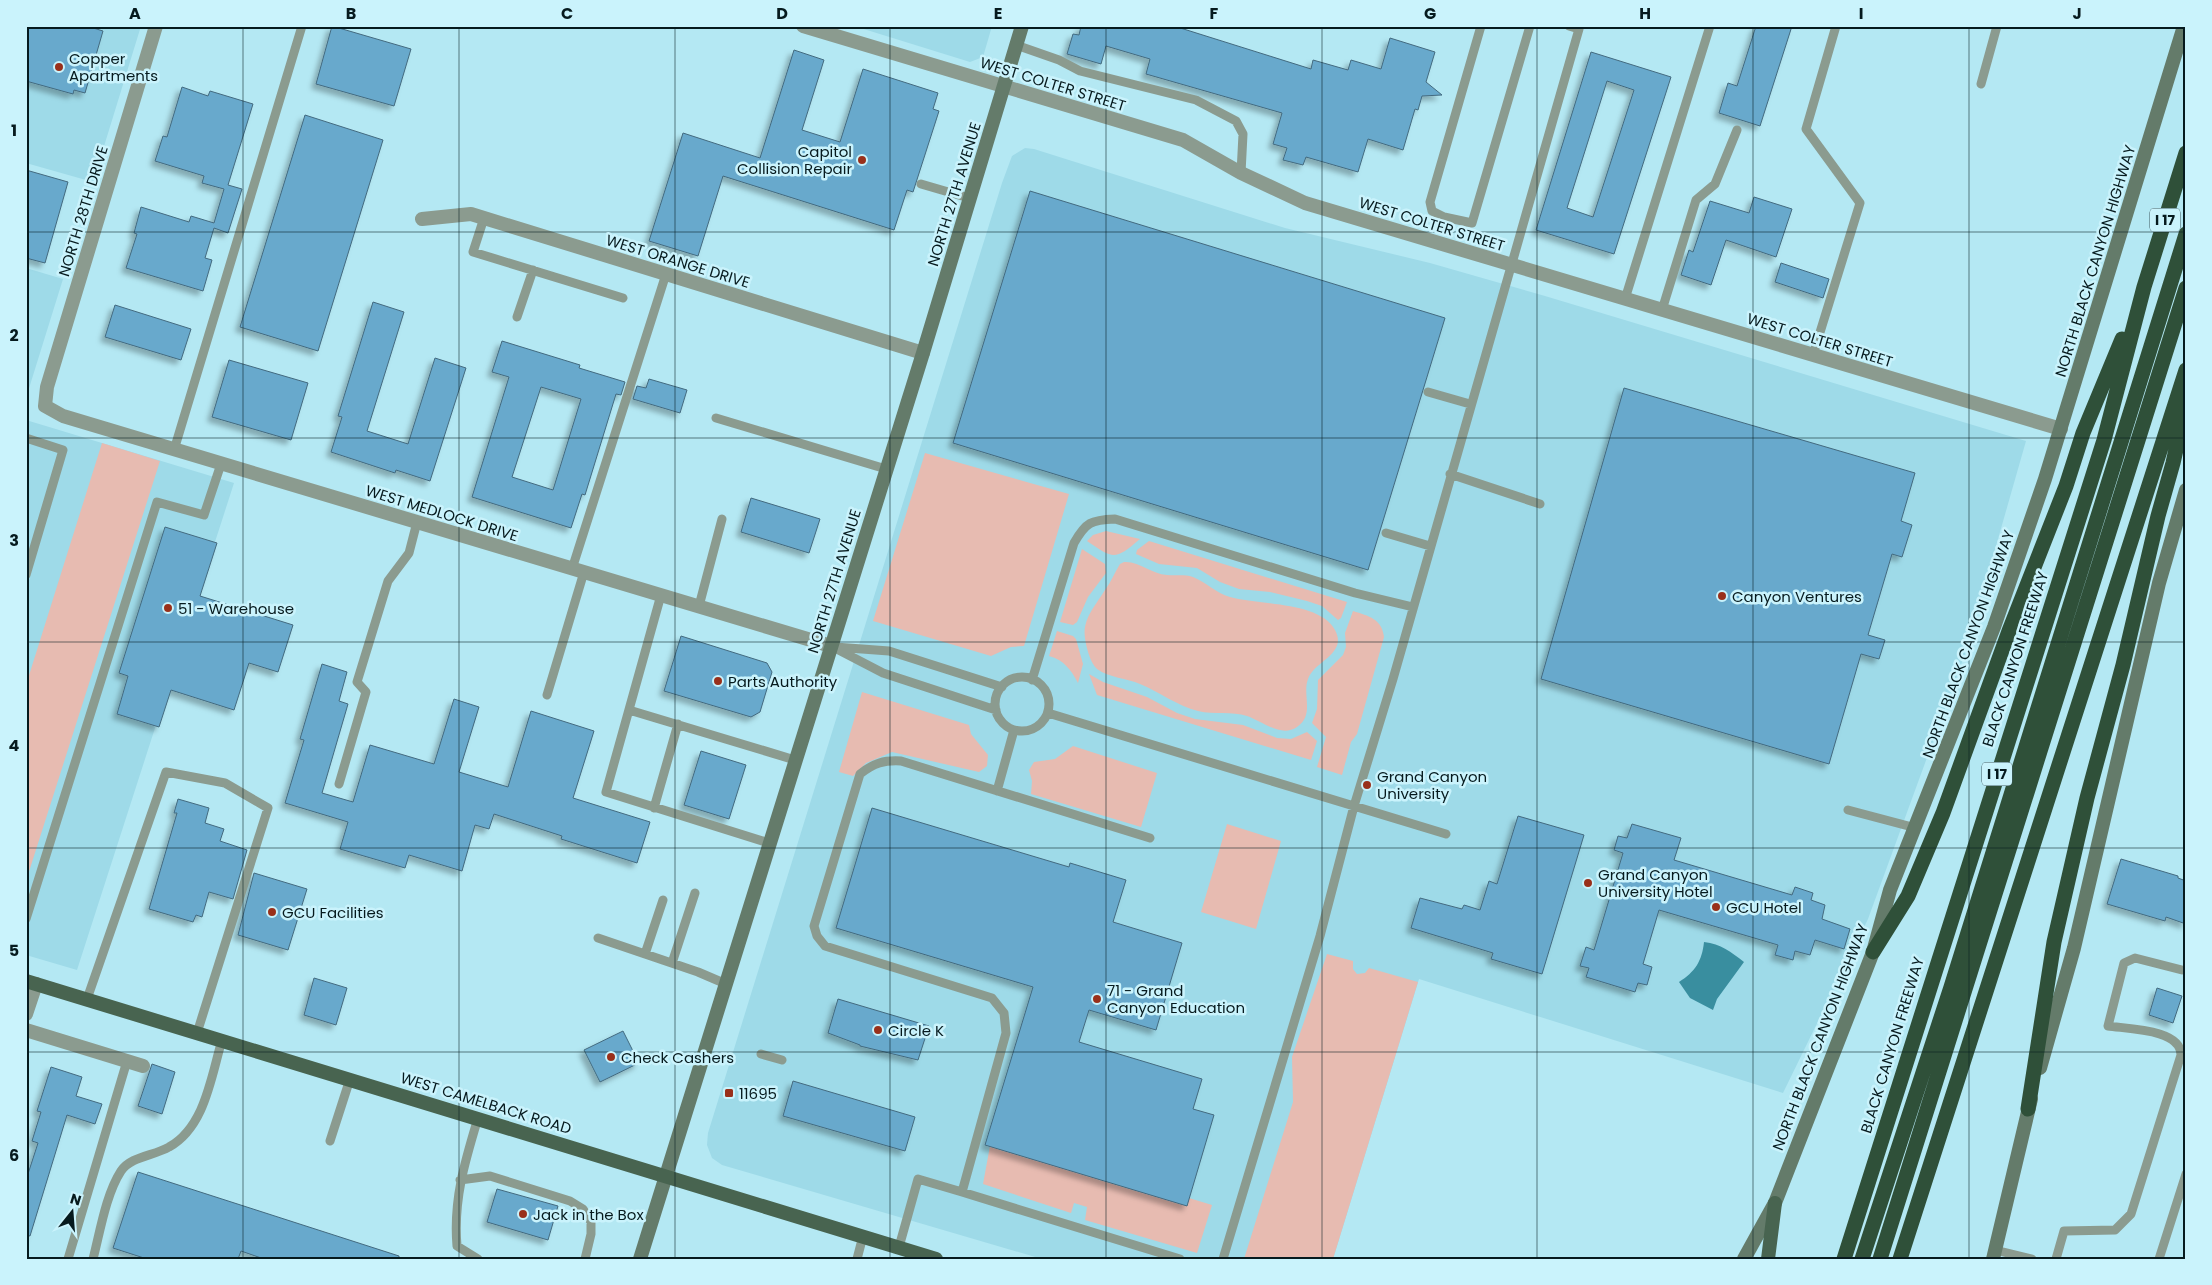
<svg xmlns="http://www.w3.org/2000/svg" width="2212" height="1285" viewBox="0 0 2212 1285" font-family="Poppins,sans-serif">
<style>
.built{fill:#9edae8}
.green{fill:#e7bbb1}
.water{fill:#398e9f}
.building{fill:#68a9cc;stroke:#436a7f;fill-rule:evenodd;filter:url(#shadow)}
.lines{fill:none;stroke-linecap:round;stroke-linejoin:round}
.service{stroke:#8b9b8f;stroke-width:9}
.minor{stroke:#8b9b8f;stroke-width:14}
.secondary{stroke:#647b6a;stroke-width:14}
.primary{stroke:#486450;stroke-width:14}
.motorway{stroke:#2f5039;stroke-width:15}
.grid{fill:none;stroke:#061a1e;stroke-width:1;stroke-opacity:0.55}
.poi-dot{fill:#99301b;stroke:#caf3fc;stroke-width:2}
.labels{text-anchor:middle;dominant-baseline:central;stroke-width:5;stroke-linejoin:round;paint-order:stroke}
.shield{fill:#caf3fc;stroke:#415b61;stroke-width:1}
.shield-label{font-size:14px;font-weight:bold;fill:#061a1e}
.poi-label{font-size:15px;fill:#061a1e;stroke:#caf3fc;text-anchor:start}
.street-label{font-size:15px;fill:#061a1e;stroke:#caf3fc}
.neatline{fill:none;stroke:#061a1e;stroke-width:2}
.grid-label{font-size:16px;text-anchor:middle;font-weight:bold;fill:#061a1e}
</style>
<defs>
<filter id="shadow"><feDropShadow dx="-4.5" dy="4.5" stdDeviation="2.5" flood-color="#0004"/></filter>
</defs>
<rect width="100%" height="100%" fill="#b4e8f3"/>
<path class="built" d="M26 26H141L93 182 26 163Z
M854 26H992L983 57 970 62Z
M1025 148 1034 149 1285 228 1430 263 1545 296 2026 441 1966 651 1868 919 1783 1093 1419 979 1333 1259H1042L722 1165 712 1158 707 1145 708 1133 1002 183 1012 156Z
M26 268 63 279 26 398Z
M26 420 234 483 77 970 26 955Z"/>
<path class="green" d="M102 443 160 461 26 881V685Z
M925 453 1069 494 1024 646 1011 647 991 656 873 621Z
M1106 531 1140 539C1114 561 1114 559 1087 541L1093 535Z
M1149 541 1347 602 1341 618 1338 620 1322 606 1307 601 1270 592 1239 589 1220 582 1197 568 1159 564 1136 554 1137 550Z
M1082 549 1105 564 1106 573 1088 597 1077 622 1073 625 1060 622Z
M1124 562C1140 561 1151 574 1167 575 1176 576 1184 574 1193 577 1206 582 1216 593 1230 597 1256 605 1320 601 1335 630 1348 654 1314 661 1308 679 1302 695 1315 715 1297 727 1281 738 1262 721 1247 716 1232 711 1214 715 1198 711 1177 706 1160 692 1140 684 1127 678 1109 678 1097 669 1090 663 1086 646 1085 638 1082 619 1096 605 1105 590 1111 582 1115 572 1120 564Z
M1353 611C1369 616 1382 619 1384 637L1357 734 1351 742 1342 775 1317 767 1326 737 1312 723 1317 709 1318 680 1343 655 1346 647 1345 633Z
M1057 631 1073 636 1076 639 1083 664 1078 683C1071 670 1064 660 1049 656Z
M1089 674 1103 682 1147 697 1177 713 1195 719 1243 725 1277 738 1291 739 1307 732 1317 741 1311 760 1097 695Z
M862 692 969 725 971 734 988 755 987 766 979 772 892 752 866 763 853 776 839 772Z
M1073 746 1157 773 1141 827 1031 794 1032 781 1029 770 1034 762 1055 759Z
M1227 824 1281 841 1256 929 1201 912Z
M1327 954 1353 961V969L1357 974 1365 973 1369 968 1418 982 1333 1259H1244L1293 1102 1292 1057Z
M990 1146 1187 1205 1189 1198 1212 1205 1197 1253 1085 1220 1087 1207 1074 1203 1071 1213 983 1184Z"/>
<path class="water" d="M1704 942C1721 944 1731 952 1744 962L1717 999 1713 1010 1690 998 1679 982C1695 972 1702 961 1704 942Z"/>
<path class="building" d="M26 26H87L103 31 85 93 74 90 73 94 26 81Z
M332 26 411 49 394 106 316 84Z
M1081 26H1174L1311 69 1313 60 1348 70 1351 60 1381 69 1390 38 1435 52 1426 82 1442 95 1422 96 1418 110 1415 109 1403 150 1368 139 1358 172 1306 157 1303 165 1283 160 1287 148 1273 144 1282 113 1146 74 1150 59 1106 46 1101 64 1067 54 1073 34 1079 35Z
M1756 26H1792L1760 126 1719 113 1728 83 1737 86Z
M794 50 824 60 802 130 840 142 863 69 938 93 933 109 939 111 913 192 907 190 894 230 723 176 698 256 649 241 683 133 760 158Z
M1591 52 1671 77 1614 254 1536 230ZM1607 81 1634 90 1593 217 1567 208Z
M182 87 208 96 210 91 253 104 228 185 242 189 228 233 214 228 205 258 212 260 203 291 126 268 137 234 134 233 141 207 189 222 191 216 214 223 224 189 202 183 204 176 155 161 163 136 167 137Z
M305 115 383 140 318 351 240 327Z
M26 170 68 182 45 263 26 258Z
M1030 191 1445 318 1368 570 953 443Z
M1754 197 1792 209 1776 257 1726 240 1711 285 1681 275 1689 250 1693 252 1710 201 1749 213Z
M1781 263 1829 279 1823 298 1775 282Z
M373 302 404 312 367 431 408 444 435 358 466 368 430 481 396 470 395 473 331 452 342 417 338 416Z
M115 305 191 329 181 360 105 337Z
M502 341 580 365 579 368 625 382 621 395 616 394 585 495 582 494 571 528 472 497 509 377 492 372ZM541 387 581 399 553 490 512 477Z
M229 360 308 383 291 440 212 417Z
M649 379 687 390 680 413 633 399 637 386 646 388Z
M1624 388 1915 473 1901 521 1912 525 1902 557 1892 554 1868 635 1885 640 1879 659 1861 654 1829 764 1541 679Z
M751 498 820 519 809 553 741 532Z
M165 527 217 543 200 596 293 625 278 672 249 663 234 710 171 690 159 727 117 714 128 676 119 673Z
M681 636 767 663 772 672 760 712 751 717 664 691Z
M322 664 347 672 339 701 348 704 322 793 353 802 370 745 434 764 454 699 479 707 459 772 508 787 531 711 594 731 573 798 650 822 637 863 561 839 562 836 494 814 489 829 475 825 462 871 409 855 405 868 340 849 348 822 285 803 304 740 300 739Z
M701 751 746 765 729 819 684 805Z
M178 799 209 808 205 823 224 829 220 841 247 850 233 899 209 892 202 917 196 915 193 922 149 909 177 813H174Z
M872 808 1069 867 1070 863 1126 880 1113 922 1182 943 1156 1030 1089 1010 1079 1042 1202 1079 1193 1109 1214 1115 1187 1206 985 1145 1033 987 836 928Z
M1518 816 1584 835 1542 974 1491 959 1493 953 1411 928 1420 898 1462 909 1464 905 1480 910 1489 881 1497 884Z
M1632 824 1681 838 1674 860 1792 895 1795 887 1813 893 1811 900 1825 905 1822 919 1850 929 1844 949 1815 940 1810 955 1795 951 1793 960 1775 955 1778 945 1659 910 1643 964 1652 967 1647 985 1638 983 1635 992 1586 977 1589 968 1580 966 1586 947 1594 950 1623 853 1614 850 1618 836 1627 838Z
M2121 859 2178 876V878L2186 881V924L2166 917 2165 921 2107 904Z
M254 873 307 889 288 950 238 935Z
M314 978 347 988 336 1025 304 1015Z
M2157 988 2182 996 2173 1023 2149 1015Z
M838 999 929 1026 918 1060 860 1046V1045L828 1033Z
M623 1031 639 1063 600 1082 584 1050Z
M152 1064 175 1072 162 1114 138 1106Z
M51 1067 82 1077 76 1096 102 1104 95 1124 67 1115 30 1236 26 1235V1180L38 1143 32 1141 41 1112 37 1111Z
M793 1081 915 1117 905 1151 783 1116Z
M138 1172 399 1256V1259H264L241 1251 238 1259H147L113 1248Z
M497 1189 558 1206 548 1240 487 1222Z"/>
<g class="lines">
<path class="service" d="M1481 26 1430 202 1432 211 1444 217 1472 223 1530 26
M1016 45 1059 60 1080 71 1196 100 1236 121 1243 134 1241 173
M1981 84 1997 26
M921 184 969 198
M484 218 473 252 623 298
M1625 299 1710 26
M1662 310 1696 200 1715 184 1737 130
M517 317 533 270
M1813 355 1860 203 1806 129 1836 26
M1428 392 1470 404
M716 418 886 469
M26 438 63 450 26 575
M174 450 302 26
M1450 474 1540 504
M1386 533 1430 546
M572 569 666 274
M661 595 606 792 769 843
M699 606 722 519
M831 646 883 673 996 710
M835 647 889 651 1002 687
M995 704a27 27 0 1 1 54 0a27 27 0 1 1-54 0Z
M1032 680 1074 543C1086 522 1091 520 1115 519L1355 593 1413 607
M547 695 584 572
M629 710 795 760
M1048 713 1446 834
M339 784 366 692 357 682 388 581 409 553 417 522
M997 791 1014 730
M654 808 678 724
M1848 810 1916 828
M26 919 157 502 204 515 221 464
M598 938 698 972 726 984
M645 954 663 900
M672 963 695 893
M87 999 166 772 225 783 268 808 197 1033
M761 1054 782 1060
M478 1118C465 1161 453 1200 457 1246L478 1259
M330 1141 350 1079
M460 1180 490 1176 570 1201 583 1209 591 1222V1234L585 1259
M962 1192 1180 1259
M899 1247 918 1179 962 1192 1006 1033 1004 1013 992 998 825 946 817 936 814 926 860 774C874 763 884 760 901 761L1150 838
M1995 1250 2032 1259
M68 1259 127 1061
M93 1259C100 1232 106 1194 121 1171 131 1156 154 1156 169 1147 205 1127 211 1077 222 1040
M857 1259 863 1236
M1223 1259 1320 936 1354 806 1393 679 1579 29 1569 26
M2056 1259 2064 1231 2115 1230 2131 1214 2181 1055C2181 1029 2128 1029 2108 1026L2124 963 2135 958 2182 970
M2159 1259 2186 1174"/>
<path class="minor" d="M156 26 47 387 45 406 63 416 831 646
M803 26 1183 140 1241 173 1305 203 2061 429
M422 219 471 214 923 353
M26 1014 36 984
M26 1030 143 1066"/>
<path class="secondary" d="M2040 1068 2074 948 2159 583 2186 490
M640 1259 923 353 1022 26
M1744 1259 1775 1203 1873 952 1890 890 1994 627 2045 479 2184 26
M1993 1259 2031 1099"/>
<path class="primary" d="M26 981 936 1259
M1768 1259 1775 1203"/>
<path class="motorway" d="M1873 952 1908 896 1943 813 2009 631 2066 486 2083 433 2122 339
M2028 1109 2054 942 2087 798 2123 665 2158 516 2173 463 2186 405
M1844 1259 2104 440 2144 287 2186 153
M1862 1259 1951 987 2186 234
M1880 1259 2186 288
M1900 1259 2186 370"/>
</g>
<path class="grid" d="M243 26V1259M459 26V1259M675 26V1259M890 26V1259M1106 26V1259M1322 26V1259M1537 26V1259M1753 26V1259M1969 26V1259M26 232H2186M26 438H2186M26 642H2186M26 848H2186M26 1052H2186"/>
<g class="poi-dot">
<circle cx="59" cy="67" r="5"/>
<circle cx="862" cy="160" r="5"/>
<circle cx="1722" cy="596" r="5"/>
<circle cx="168" cy="608" r="5"/>
<circle cx="718" cy="681" r="5"/>
<circle cx="1367" cy="785" r="5"/>
<circle cx="1588" cy="883" r="5"/>
<circle cx="1716" cy="907" r="5"/>
<circle cx="272" cy="912" r="5"/>
<circle cx="1097" cy="999" r="5"/>
<circle cx="878" cy="1030" r="5"/>
<circle cx="611" cy="1057" r="5"/>
<rect x="724" y="1088" width="10" height="10" rx="2.5"/>
<circle cx="523" cy="1214" r="5"/>
</g>
<g class="labels">
<g class="shield">
<rect x="2150" y="208.5" width="30" height="23" rx="4"/>
<rect x="1982" y="762.5" width="30" height="23" rx="4"/>
</g>
<g class="shield-label">
<text x="2165" y="220">I 17</text>
<text x="1997" y="774">I 17</text>
</g>
<g class="poi-label">
<text x="69" y="58">Copper<tspan x="69" dy="17">Apartments</tspan></text>
<text x="852" y="151" text-anchor="end">Capitol<tspan x="852" dy="17">Collision Repair</tspan></text>
<text x="1732" y="596">Canyon Ventures</text>
<text x="178" y="608">51 - Warehouse</text>
<text x="728" y="681">Parts Authority</text>
<text x="1377" y="776">Grand Canyon<tspan x="1377" dy="17">University</tspan></text>
<text x="1598" y="874">Grand Canyon<tspan x="1598" dy="17">University Hotel</tspan></text>
<text x="1726" y="907">GCU Hotel</text>
<text x="282" y="912">GCU Facilities</text>
<text x="1107" y="990">71 - Grand<tspan x="1107" dy="17">Canyon Education</tspan></text>
<text x="888" y="1030">Circle K</text>
<text x="621" y="1057">Check Cashers</text>
<text x="739" y="1093">11695</text>
<text x="533" y="1214">Jack in the Box</text>
</g>
<g class="street-label">
<text transform="translate(1053 84) rotate(17)">WEST COLTER STREET</text>
<text transform="translate(954 194) rotate(-73)">NORTH 27TH AVENUE</text>
<text transform="translate(83 211) rotate(-73)">NORTH 28TH DRIVE</text>
<text transform="translate(1432 224) rotate(17)">WEST COLTER STREET</text>
<text transform="translate(678 261) rotate(17)">WEST ORANGE DRIVE</text>
<text transform="translate(2095 261) rotate(-73)">NORTH BLACK CANYON HIGHWAY</text>
<text transform="translate(1820 340) rotate(17)">WEST COLTER STREET</text>
<text transform="translate(442 513) rotate(17)">WEST MEDLOCK DRIVE</text>
<text transform="translate(834 581) rotate(-73)">NORTH 27TH AVENUE</text>
<text transform="translate(1968 644) rotate(-70)">NORTH BLACK CANYON HIGHWAY</text>
<text transform="translate(2015 659) rotate(-72)">BLACK CANYON FREEWAY</text>
<text transform="translate(1820 1037) rotate(-69)">NORTH BLACK CANYON HIGHWAY</text>
<text transform="translate(1892 1045) rotate(-73)">BLACK CANYON FREEWAY</text>
<text transform="translate(486 1103) rotate(17)">WEST CAMELBACK ROAD</text>
</g>
</g>
<rect width="2212" height="1285" fill="none" stroke="#caf3fc" stroke-width="55"/>
<g transform="translate(72 1212) rotate(17)" stroke="#caf3fc" stroke-width="4" paint-order="stroke">
<path d="M0-4L9 19L0 12L-9 19Z" fill="#061a1e"/>
<text y="-8" font-size="14" font-weight="bold" text-anchor="middle" fill="#061a1e">N</text>
</g>
<rect x="28" y="28" width="2156" height="1230" class="neatline"/>
<g class="grid-label">
<text x="135" y="19">A</text>
<text x="351" y="19">B</text>
<text x="567" y="19">C</text>
<text x="782" y="19">D</text>
<text x="998" y="19">E</text>
<text x="1214" y="19">F</text>
<text x="1430" y="19">G</text>
<text x="1645" y="19">H</text>
<text x="1861" y="19">I</text>
<text x="2077" y="19">J</text>
<text x="14" y="136">1</text>
<text x="14" y="341">2</text>
<text x="14" y="546">3</text>
<text x="14" y="751">4</text>
<text x="14" y="956">5</text>
<text x="14" y="1161">6</text>
</g>
</svg>
